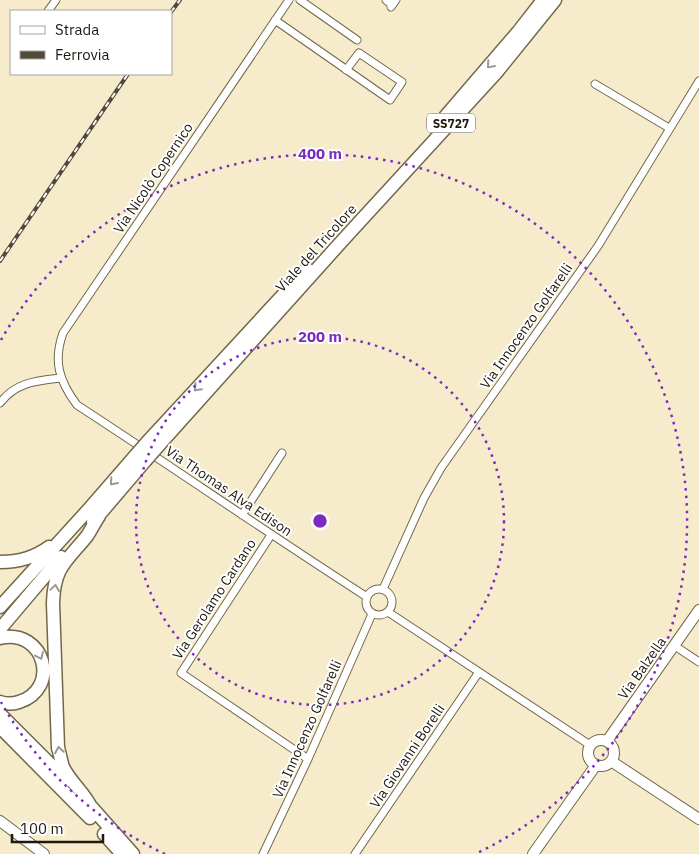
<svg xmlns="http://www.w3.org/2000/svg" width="699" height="854" viewBox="0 0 699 854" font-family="'IBM Plex Sans',sans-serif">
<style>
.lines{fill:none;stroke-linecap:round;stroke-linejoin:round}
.street-casing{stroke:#71684b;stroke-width:9}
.secondary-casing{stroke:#71684b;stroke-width:12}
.highway-casing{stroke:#71684b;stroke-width:15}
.street{stroke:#fff;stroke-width:7}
.secondary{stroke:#fff;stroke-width:10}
.highway{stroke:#fff;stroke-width:12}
.rail-casing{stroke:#504a3a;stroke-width:4}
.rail{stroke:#fff;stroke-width:2;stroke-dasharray:5.5;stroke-linecap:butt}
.highway-bridge-casing{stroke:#71684b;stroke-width:15;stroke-linecap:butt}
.highway-bridge{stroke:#fff;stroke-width:12}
.oneway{stroke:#999893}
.ring{fill:none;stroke:#7b2cbf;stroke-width:2.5;stroke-dasharray:2.5 5}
.labels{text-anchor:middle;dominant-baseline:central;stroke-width:4;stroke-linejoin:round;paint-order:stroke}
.shield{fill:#fff;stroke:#615e56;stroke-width:1}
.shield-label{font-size:12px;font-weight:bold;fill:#1d190e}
.street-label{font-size:14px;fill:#1d190e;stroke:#fff}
.centre{fill:#7b2cbf;stroke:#fff;stroke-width:2.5}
.ring-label{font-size:15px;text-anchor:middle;font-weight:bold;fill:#7b2cbf;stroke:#fff;stroke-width:4;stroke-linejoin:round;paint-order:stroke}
</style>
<rect width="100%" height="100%" fill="#f6eccc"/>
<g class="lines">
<g class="street-casing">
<path id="street" d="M289 0 63 333C53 361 59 381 77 405 174 468 269 534 367 597
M300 0 357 40
M386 0 392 5
M391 7 396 0
M48 11 56 0
M275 20 390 100 402 82 359 53 346 70
M595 84 669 128
M0 403C16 382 36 381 61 378
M242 515 282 453
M271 535 181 673 308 759
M366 602a13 13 0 1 1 26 0a13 13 0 1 1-26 0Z
M383 589 424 498 441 468 598 246 699 81
M388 612 590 745
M675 646 699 662
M263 854 308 759 372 614
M355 854 479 672"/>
</g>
<g class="secondary-casing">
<path id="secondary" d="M588 753a13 13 0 1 1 26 0a13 13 0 1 1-26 0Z
M607 741 699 610
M611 761 699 819
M0 821 44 854
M533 854 596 765"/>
</g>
<g class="highway-casing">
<path id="highway" d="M445 117 518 32 543 0
M150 439 307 269
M159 445 342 241 496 73 555 0
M93 522 145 461
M0 562C19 562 34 558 49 547
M0 607 89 509 136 455
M0 629 61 557
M0 638C45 628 61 689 19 702 13 704 6 704 0 702
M0 714 66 780
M0 727 90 818
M87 802 133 854
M91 807C84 792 70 782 63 767 61 761 60 754 58 748L53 603C54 567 66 562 87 536 91 530 95 522 99 516
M104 834 122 854"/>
</g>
<use href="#street" class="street"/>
<use href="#secondary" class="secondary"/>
<use href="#highway" class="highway"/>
<g class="rail-casing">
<path id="rail" d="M171 12 180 0
M0 261 128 74"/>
</g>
<use href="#rail" class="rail"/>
<g class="highway-bridge-casing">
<path id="highway-bridge" d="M136 455 150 439
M145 461 159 445"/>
</g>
<use href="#highway-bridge" class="highway-bridge"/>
</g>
<defs><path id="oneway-chevron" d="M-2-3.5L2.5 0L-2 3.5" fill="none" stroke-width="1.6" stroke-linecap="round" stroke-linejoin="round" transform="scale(1.25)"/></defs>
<g class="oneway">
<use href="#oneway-chevron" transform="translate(490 65) rotate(131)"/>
<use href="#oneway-chevron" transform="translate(197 388) rotate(133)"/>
<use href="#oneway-chevron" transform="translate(113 482) rotate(131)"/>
<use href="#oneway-chevron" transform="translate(55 588) rotate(-82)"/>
<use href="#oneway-chevron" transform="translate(40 656) rotate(65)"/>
<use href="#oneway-chevron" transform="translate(59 750) rotate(-99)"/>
</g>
<g class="ring">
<circle cx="320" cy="521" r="184"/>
<path d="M165 854A367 367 0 0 1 1 702M1 340A367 367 0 1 1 475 854"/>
</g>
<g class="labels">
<rect class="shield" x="427" y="113.5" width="48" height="19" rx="4"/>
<g class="shield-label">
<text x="451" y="123">SS727</text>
</g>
<g class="street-label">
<text transform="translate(153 178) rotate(-56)">Via Nicolò Copernico</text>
<text transform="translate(316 248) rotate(-48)">Viale del Tricolore</text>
<text transform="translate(526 326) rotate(-55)">Via Innocenzo Golfarelli</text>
<text transform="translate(229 491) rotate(34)">Via Thomas Alva Edison</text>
<text transform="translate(214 599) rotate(-57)">Via Gerolamo Cardano</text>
<text transform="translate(642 668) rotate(-55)">Via Balzella</text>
<text transform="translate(307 729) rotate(-66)">Via Innocenzo Golfarelli</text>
<text transform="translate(407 756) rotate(-56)">Via Giovanni Borelli</text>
</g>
</g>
<circle cx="320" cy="521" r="8" class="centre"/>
<g class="ring-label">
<text x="320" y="159">400 m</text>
<text x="320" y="342">200 m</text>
</g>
<rect x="10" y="10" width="162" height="65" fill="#ffffff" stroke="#a5a39f"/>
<rect x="20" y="26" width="25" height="8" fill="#ffffff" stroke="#a5a39f"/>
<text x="55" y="35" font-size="15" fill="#1d190e">Strada</text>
<rect x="20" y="51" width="25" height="8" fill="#504a3a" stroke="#a5a39f"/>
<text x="55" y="60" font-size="15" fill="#1d190e">Ferrovia</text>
<path d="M12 834v8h91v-8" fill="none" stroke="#1d190e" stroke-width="2.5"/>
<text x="20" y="834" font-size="15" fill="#1d190e" stroke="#ffffff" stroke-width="4" paint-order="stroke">100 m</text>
</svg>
